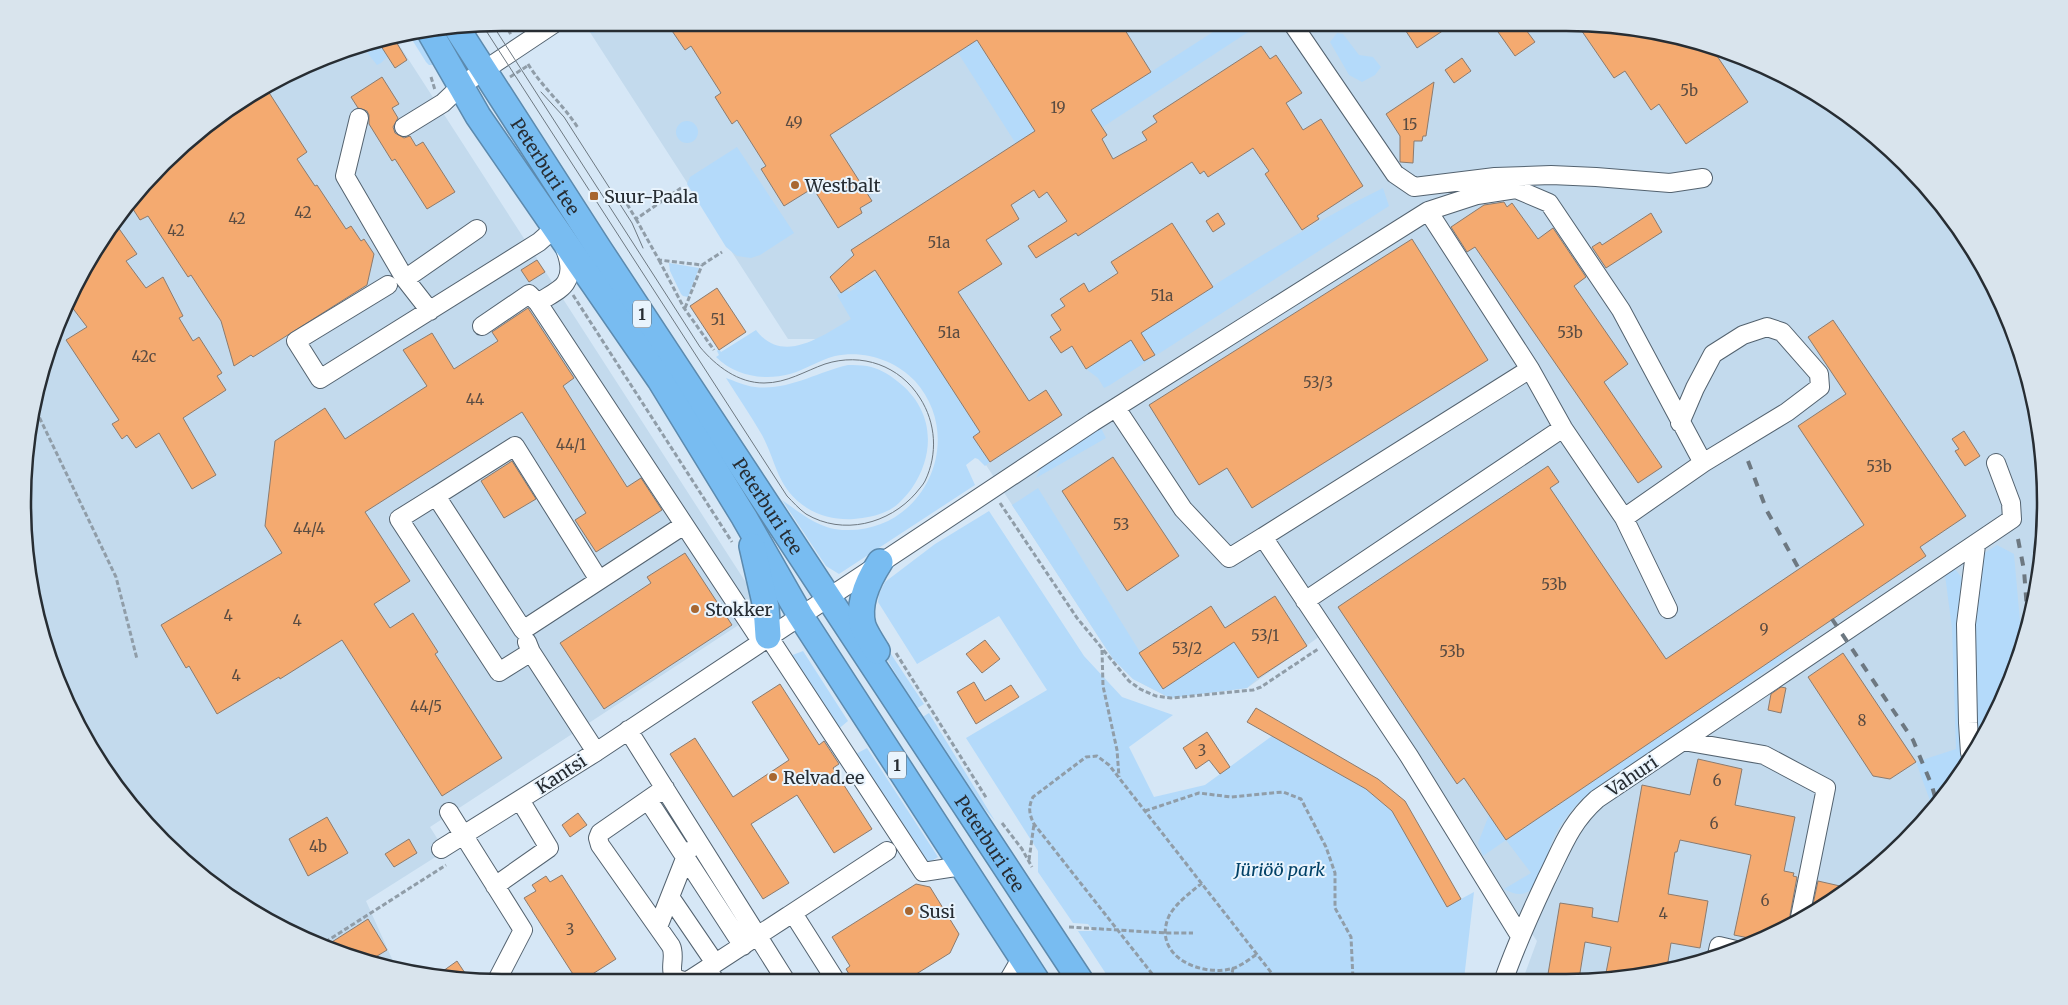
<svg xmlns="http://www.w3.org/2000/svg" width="2068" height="1005" viewBox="0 0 2068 1005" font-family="Merriweather,serif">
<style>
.built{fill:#c3daed}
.green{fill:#b4dafa}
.building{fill:#f4aa70;stroke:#8b7b6f}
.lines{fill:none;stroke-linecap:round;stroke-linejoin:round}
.minor-casing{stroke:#53626f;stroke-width:20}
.highway-casing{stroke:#5c8aae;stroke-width:28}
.path{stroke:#909da8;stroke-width:3;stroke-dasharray:5 2.5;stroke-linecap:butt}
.minor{stroke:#fff;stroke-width:18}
.highway{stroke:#78bcf1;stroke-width:25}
.tram{stroke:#6d7881;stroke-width:1}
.rail{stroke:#6d7881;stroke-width:4;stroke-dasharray:9 9;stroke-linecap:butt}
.poi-dot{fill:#a86731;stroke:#e9f4fd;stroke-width:2}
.labels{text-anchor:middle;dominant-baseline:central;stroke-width:4;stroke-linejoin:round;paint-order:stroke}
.number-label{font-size:15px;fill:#5a4c42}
.shield{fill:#e9f4fd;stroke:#616970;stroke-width:1}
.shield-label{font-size:16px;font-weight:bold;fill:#272d33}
.street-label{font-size:18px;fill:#272d33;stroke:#e9f4fd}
.poi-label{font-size:18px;fill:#272d33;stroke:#e9f4fd;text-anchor:start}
.park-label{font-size:18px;font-style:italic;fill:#014167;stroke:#e9f4fd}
.rim{fill:none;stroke:#272d33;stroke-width:2.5}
</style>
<rect width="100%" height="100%" fill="#d6e7f6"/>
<path class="built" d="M584 23H1566L1659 32 1749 59 1832 104 1905 163 1965 236 2009 319 2036 409 2045 503 2036 596 2009 686 1946 795 1858 883 1749 946 1628 978 1523 979 1537 941 1323 634 1247 688 1170 698 1133 679 1113 659 895 326 875 339H788Z
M396 40 763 609 430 827 445 851 366 901 397 970 319 946 236 901 163 842 72 715 27 565 32 409 59 319 103 236 210 122 348 48Z"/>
<path class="green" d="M583 23H607L604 27 593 33 589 32Z
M939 23H965L1042 142 1227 23H1262L1034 172Z
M1337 33 1343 34 1359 55 1373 57 1381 67 1375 75 1362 82 1349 75 1330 42Z
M417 37 433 65H429L426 62 411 38Z
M379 43 388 56 381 63 377 65 362 46Z
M676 132a11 11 0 1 1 22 0a11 11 0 1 1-22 0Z
M737 147 794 233 760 255 751 258 737 256 726 247 687 184 690 177Z
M1383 188 1389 206 1110 385 1104 388 1098 378 1086 369C1183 306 1279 239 1383 188Z
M669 263 699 268 688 297 683 296 681 294 670 271Z
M877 274 980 432 974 437 990 462 985 466 978 459 975 458 966 465 975 485 839 574 826 566 782 500C802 514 820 530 846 530 924 532 967 439 915 381 895 360 864 350 835 356 819 360 805 370 790 374 764 381 735 376 716 357L719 355 717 351 719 349 721 352 756 330C783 366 823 335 851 319L837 295 847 289 849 292 856 288 852 282 858 278 866 280Z
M848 365C854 365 861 365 867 366 878 368 889 374 897 381 933 408 937 451 912 488 906 496 897 507 887 511 877 516 865 518 854 519 838 520 821 517 807 508 777 489 777 463 762 435 751 416 738 397 726 378 735 381 745 386 755 387 788 391 817 372 848 365Z
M1100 426 1106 438 1036 478 1041 468Z
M1038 488 1163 689 1234 642 1258 678 1247 688 1170 698 1133 679 1113 659 1012 505Z
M989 511 1084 656 1122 697 1173 715 1129 747 1154 797 1205 785 1272 736 1366 789 1392 811 1448 906 1474 892 1464 979 1110 980 1078 931H1093L1088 924 1073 923 1038 872V851L966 738 1047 690 999 616 917 664 878 602 879 594 885 582 935 544Z
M1997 545 2014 554 2022 644 2009 686 1975 746 1976 616 1983 554Z
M1955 569 1966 583 1967 759 1946 795 1933 809 1916 762 1956 749 1952 628 1945 575Z
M872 633 881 639 924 704 916 709Z
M1788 649 1790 654 1581 800C1569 813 1559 825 1552 842 1543 863 1539 909 1504 889L1531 873 1506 840 1483 856 1478 843 1489 815 1506 840Z
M803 651 848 721 836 731 790 656Z
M929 713 995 821 967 788 921 718Z
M867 748 938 857 924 866 854 755Z"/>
<path class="building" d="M666 22H1120L1151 72 1091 110 1107 135 1102 139 1113 159 1147 140 1142 132 1157 122 1153 116 1261 46 1270 59 1276 55 1302 93 1286 103 1303 130 1321 119 1363 186 1317 216 1319 219 1302 230 1265 174 1269 171 1253 148 1208 177 1204 171 1200 174 1192 162 1078 236 1076 233 1036 258 1028 246 1067 221 1047 192 1039 198 1034 190 1011 205 1019 219 986 240 1002 264 958 292 1029 401 1046 390 1062 415 990 462 973 437 980 432 875 270 841 293 830 277 854 255 851 250 1035 131 977 40 830 135 872 201 860 208 862 213 838 228 813 188 784 206 761 169 766 166 737 120 732 124 715 97 721 93 691 46 685 50Z
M1400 22H1456L1417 48Z
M1491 22H1520L1535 42 1515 56Z
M1577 24 1659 32 1711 47 1748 102 1686 144 1659 104 1651 110 1625 71 1614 78Z
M395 40 407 60 395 68 379 43Z
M1462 58 1471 71 1454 83 1445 70Z
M382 77 399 104 392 108 398 118 393 127 395 133 404 138 410 136 416 146 423 142 455 192 427 209 395 159 392 161 369 124V115L367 111 358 108 351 97Z
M1434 82 1426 136H1423L1422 141H1414L1413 163 1400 162V136L1386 114Z
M268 91 307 152 297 159 315 186 317 185 346 229 351 226 361 241 364 239 374 254 367 285 253 357 251 355 234 366 221 321 191 275 188 277 148 216 140 220 131 206 210 122Z
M1504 202 1507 207 1512 203 1538 239 1553 228 1586 277 1574 286 1628 364 1604 382 1662 467 1638 483 1475 247 1467 252 1451 227 1484 205Z
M1218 213 1225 224 1213 232 1206 221Z
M1651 213 1662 232 1606 268 1592 247 1600 242 1602 245Z
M115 223 137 254 126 261 146 288 163 277 183 316 179 318 193 341 199 337 222 373 217 376 226 390 183 418 216 475 192 489 159 433 136 448 127 435 122 439 112 424 119 420 66 340 87 327 68 302 103 236Z
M1172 223 1213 287 1141 333 1155 355 1144 361 1131 340 1086 369 1072 346 1061 353 1050 337 1061 330 1051 315 1065 306 1060 299 1084 283 1089 292 1118 273 1111 262Z
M1412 239 1488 360 1252 508 1227 468 1199 485 1149 405Z
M537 260 545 272 529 282 521 270Z
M717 288 746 332 719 350 690 306Z
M528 308 574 378 563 386 627 487 641 478 662 510 596 552 575 520 586 513 522 412 365 512 410 581 374 604 390 628 413 613 438 652 435 654 502 758 442 796 342 640 280 679 279 677 217 714 189 666 186 668 161 625 282 553 265 526 275 441 325 408 345 439 427 386 403 350 432 333 454 369 498 341 492 332Z
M1833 320 1966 516 1920 547 1926 556 1506 840 1464 778 1457 784 1338 607 1548 466 1559 482 1550 488 1666 659 1864 525 1798 426 1846 394 1808 337Z
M1964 431 1980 456 1965 466 1955 451 1959 449 1952 439Z
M1113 457 1179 556 1127 591 1062 491Z
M512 461 536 499 504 518 481 481Z
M685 553 732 625 604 709 560 643 651 583 647 577Z
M1275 596 1307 646 1258 678 1234 642 1163 689 1139 653 1211 606 1225 628Z
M985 640 1000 659 982 673 966 654Z
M1843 653 1916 762 1890 779 1873 776 1808 677Z
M974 682 985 701 1011 685 1019 697 976 724 957 692Z
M780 684 819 745 824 741 839 764 833 768 872 829 834 853 797 795 751 824 789 883 763 899 670 754 695 738 733 797 789 760 752 702Z
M1781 687 1786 688 1781 713 1768 710 1771 694Z
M1256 708 1378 779 1405 801 1461 899 1447 907 1392 811 1366 789 1247 722Z
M1207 732 1230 767 1220 774 1209 760 1196 769 1183 748Z
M1698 759 1742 769 1735 805 1795 817 1784 871 1794 873 1793 876 1797 877 1790 915 1791 922 1759 940 1734 935 1751 855 1680 840 1677 852H1675L1668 894 1708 901 1700 948 1671 943 1667 968 1628 978H1605L1611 947 1585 942 1579 979 1548 974 1560 903 1593 908 1592 917 1618 922 1642 785 1690 795Z
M578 813 587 825 570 837 562 825Z
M327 817 348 853 308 876 289 839Z
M409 839 417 853 394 867 385 854Z
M562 875 616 959 580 982H578L524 898 536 891 532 885 546 876 550 882Z
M1818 881 1849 888 1812 909Z
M916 884 930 887 959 934 950 953 905 981H853L846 969 850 966 832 937Z
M368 919 387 950 369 961 324 947Z
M457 961 469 979 436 976Z"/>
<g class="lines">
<g class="minor-casing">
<path id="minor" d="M1292 23 1395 174 1414 187 1495 177 1551 175 1596 177 1670 183 1703 178
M359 118 345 176 405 279 430 311
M404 127 443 103 462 85 555 23
M1428 211 1477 195 1516 189 1549 203 1621 310 1703 463 1624 518
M405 279 477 229
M388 285 296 341 320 379 539 242 556 227C562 243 576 266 566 282 562 290 546 297 538 303
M482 326 529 294 538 303 761 641
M1530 369 1563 428 1624 518 1668 609
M1116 408 1183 509 1229 558 1263 537 1409 756 1520 936
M1680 423 1695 388 1713 354 1743 335 1767 327 1782 332 1819 374 1820 387 1787 412 1703 463
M436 496 399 519 499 672 531 652
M599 580 515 446 436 496 523 630 684 525
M1305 601 1563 428
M768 636 923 872 962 866
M527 642 531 652 596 752
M628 730 786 981
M1683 741 1764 755 1826 788 1800 917
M1970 753 1968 723 1966 624 1976 545
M665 788 600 833 598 838 600 845 671 946C678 960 661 980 688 981L788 916 796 918 836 981
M648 800 743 946
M449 812 523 930 496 982
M441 849 596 752 1093 422 1428 211 1530 369 1263 537
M495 886 549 848 520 800
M670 897 715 963
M788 916 887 851
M658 927 688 851
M1717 955 1719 946 1736 950
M707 969 716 982
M1504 979C1516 945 1531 912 1546 880 1562 848 1570 823 1597 799L2012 519 2011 503 1996 463
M1008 981 1022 957"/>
</g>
<g class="highway-casing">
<g id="highway">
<path id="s1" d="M458 30 599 249 1080 980"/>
<path d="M431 34 478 116 660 380 744 517 800 615 1037 981"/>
<path d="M752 546 766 607 768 636"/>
<path d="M877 651C872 643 866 634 863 626 857 604 869 579 880 562"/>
</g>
</g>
<path class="path" d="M505 23 511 35
M508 30 518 23
M528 64C542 87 563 104 578 128
M431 77 435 90
M510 77 529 65
M627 204 636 219 681 188
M636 219 659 260 702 265 722 252
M659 260 684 308 714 350
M573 295 732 542
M685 308 702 265
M33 404 116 577 137 659
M1000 503 1077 618 1129 681 1140 689 1156 696 1171 698 1253 690 1261 687 1318 649
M1102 650 1103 686 1117 750 1119 777
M896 653 987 799
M1145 811 1199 793 1231 797 1283 792 1301 799 1326 847 1335 873V908L1351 937 1353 979
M1002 823 1022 849 1032 867
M1029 860 1034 824
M1202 883C1190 893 1176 903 1169 916 1151 956 1202 978 1234 968 1242 965 1250 959 1257 954
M1069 927 1166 933H1193
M319 946 446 865
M1099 974 1103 980
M1157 980 1034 824C1029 814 1028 807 1033 797L1086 757 1097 756 1109 765 1277 980
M1231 980 1233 968"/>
<use href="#minor" class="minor"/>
<use href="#highway" class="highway"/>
<path class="tram" d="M483 26 787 496C793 502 799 509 806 514 843 536 889 524 916 493 919 489 923 485 925 481 938 454 936 423 920 398 900 366 862 352 825 364 805 371 787 383 764 383 738 383 716 366 700 347L492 24
M541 92 564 117 632 223 643 248"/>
<path class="rail" d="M1748 461 1767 511 1799 569
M2018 539 2024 570 2028 623
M1832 619 1913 740 1932 786 1937 804"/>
</g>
<g class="poi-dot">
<circle cx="795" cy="185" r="5"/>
<rect x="589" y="191" width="10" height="10" rx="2.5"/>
<circle cx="695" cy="609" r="5"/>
<circle cx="773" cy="777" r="5"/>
<circle cx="909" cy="911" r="5"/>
</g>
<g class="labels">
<g class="number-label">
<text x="1689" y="90">5b</text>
<text x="1058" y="107">19</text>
<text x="794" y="122">49</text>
<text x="1410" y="124">15</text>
<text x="303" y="212">42</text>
<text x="237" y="218">42</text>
<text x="176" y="230">42</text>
<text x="939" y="242">51a</text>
<text x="1162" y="295">51a</text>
<text x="718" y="319">51</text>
<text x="949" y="332">51a</text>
<text x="1570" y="332">53b</text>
<text x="144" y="356">42c</text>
<text x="1318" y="382">53/3</text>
<text x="475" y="399">44</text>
<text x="571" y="444">44/1</text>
<text x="1879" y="466">53b</text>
<text x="1121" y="524">53</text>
<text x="309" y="528">44/4</text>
<text x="1554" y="584">53b</text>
<text x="228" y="615">4</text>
<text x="297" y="620">4</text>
<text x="1764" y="629">9</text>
<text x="1265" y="635">53/1</text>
<text x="1187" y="648">53/2</text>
<text x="1452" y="651">53b</text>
<text x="236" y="675">4</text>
<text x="426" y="706">44/5</text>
<text x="1862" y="720">8</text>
<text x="1202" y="750">3</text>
<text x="1717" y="780">6</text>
<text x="1714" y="823">6</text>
<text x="318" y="846">4b</text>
<text x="1765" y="900">6</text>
<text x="1663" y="913">4</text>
<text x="570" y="929">3</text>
</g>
<g class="shield">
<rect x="633" y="300.5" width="18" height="27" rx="4"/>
<rect x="888" y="751.5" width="18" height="27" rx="4"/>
</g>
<g class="shield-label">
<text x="642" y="314">1</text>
<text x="897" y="765">1</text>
</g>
<g class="street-label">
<text stroke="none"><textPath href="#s1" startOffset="162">Peterburi tee</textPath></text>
<text stroke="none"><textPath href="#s1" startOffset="568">Peterburi tee</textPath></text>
<text transform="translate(561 774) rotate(-33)">Kantsi</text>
<text transform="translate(1632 776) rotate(-34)">Vahuri</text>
<text stroke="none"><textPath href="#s1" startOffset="972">Peterburi tee</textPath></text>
</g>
<g class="poi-label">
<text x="805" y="185">Westbalt</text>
<text x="604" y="196">Suur-Paala</text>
<text x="705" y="609">Stokker</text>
<text x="783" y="777">Relvad.ee</text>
<text x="919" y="911">Susi</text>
</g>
<g class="park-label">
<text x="1280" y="869">Jüriöö park</text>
</g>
</g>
<path d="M0 0H2068V1005H0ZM502 31H1566A471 471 0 0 1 2037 502V503A471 471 0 0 1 1566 974H502A471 471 0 0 1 31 503V502A471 471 0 0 1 502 31Z" fill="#d9e4ed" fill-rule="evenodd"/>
<path class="rim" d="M502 31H1566A471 471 0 0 1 2037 502V503A471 471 0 0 1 1566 974H502A471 471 0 0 1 31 503V502A471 471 0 0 1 502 31Z"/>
</svg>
